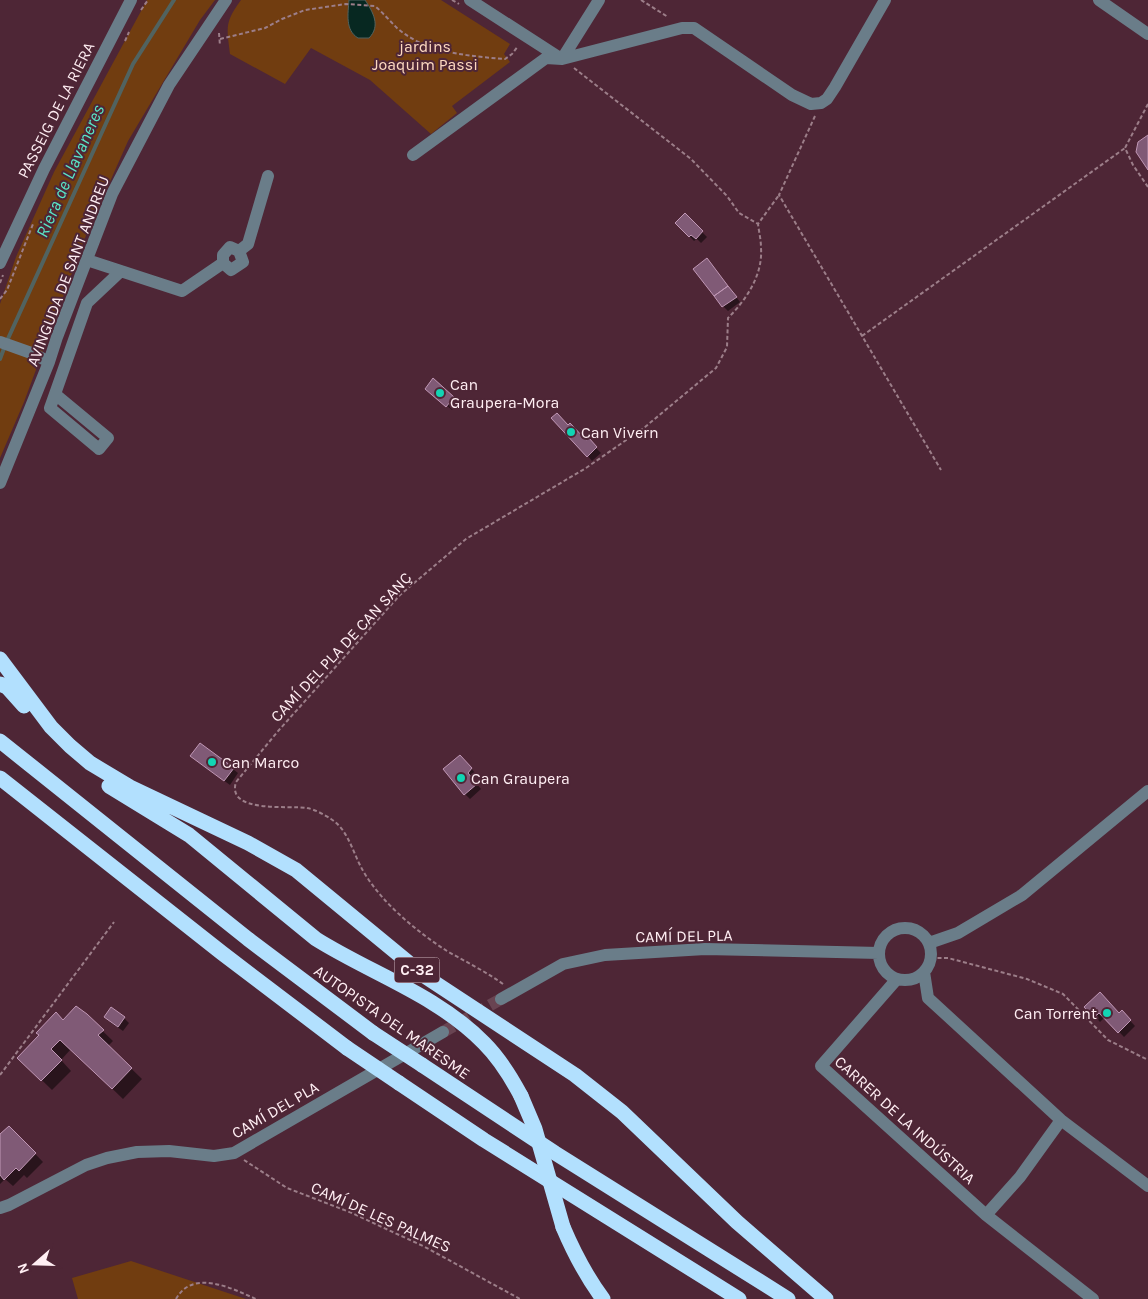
<svg xmlns="http://www.w3.org/2000/svg" width="1148" height="1299" viewBox="0 0 1148 1299" font-family="Karla,sans-serif">
<style>
.green{fill:#713d10}
.water{fill:#072821;stroke:#516360}
.shadow{fill:#0007}
.lines{fill:none;stroke-linecap:round;stroke-linejoin:round}
.stream{stroke:#516360;stroke-width:4}
.building{fill:#805a76;stroke:#c097b5}
.minor-tunnel{stroke:#694452;stroke-width:12;stroke-dasharray:12 6;stroke-linecap:butt}
.path{stroke:#9c7e89;stroke-width:2;stroke-dasharray:4 2.5;stroke-linecap:butt}
.minor{stroke:#6a7d89;stroke-width:12}
.highway{stroke:#b2e0fe;stroke-width:15}
.highway-bridge{stroke:#b2e0fe;stroke-width:15}
.poi-dot{fill:#12d5b4;stroke:#4e2636;stroke-width:2}
.labels{text-anchor:middle;dominant-baseline:central;stroke-width:4;stroke-linejoin:round;paint-order:stroke}
.shield{fill:#4e2636;stroke:#cab2ba;stroke-width:1}
.shield-label{font-size:15px;font-weight:bold;fill:#ffeef3}
.park-label{font-size:16px;fill:#fdd9c0;stroke:#4e2636}
.street-label{font-size:16px;fill:#ffeef3;stroke:#4e2636}
.poi-label{font-size:16px;fill:#ffeef3;stroke:#4e2636;text-anchor:start}
.water-label{font-size:18px;font-style:italic;fill:#59e6c7;stroke:#4e2636}
</style>
<rect width="100%" height="100%" fill="#4e2636"/>
<path class="green" d="M147 0H215L200 20 128 141 85 238 24 402 0 458V304L16 257 54 172Z
M241 0H441L510 44 504 54 510 62 452 106 457 113 431 134 370 80 311 48 285 84 230 54C227 28 224 23 241 0Z
M131 1261 246 1299H78L72 1278Z"/>
<path class="water" d="M349 0H365C373 12 381 26 369 38H358C345 30 348 14 349 0Z"/>
<path class="shadow" d="M685 215 707 237 701 243 697 239 694 241 677 223Z
M707 259 740 302 728 311 723 306Z
M433 380 458 403 452 410 432 393Z
M588 440 601 453 592 461 588 456Z
M197 761 233 769 238 773 230 785Z
M465 761 476 774 472 778 481 789 470 799 465 794Z
M1086 1007 1119 1014 1122 1012 1135 1026 1124 1037 1105 1017 1100 1022Z
M86 1015 113 1041 108 1046 142 1079 123 1099 71 1049 61 1060 71 1071 52 1090 19 1058 63 1022Z
M124 1018 129 1023 123 1031 110 1022Z
M9 1127 43 1162 27 1178 24 1175 13 1186 5 1179 0 1184V1136Z"/>
<g class="lines">
<path class="stream" d="M0 359 6 343 133 64 174 0"/>
</g>
<path class="building" d="M1148 135V170L1136 152 1138 142Z
M685 213 703 231 696 239 691 235 689 237 675 223Z
M707 258 728 286 714 296 693 269Z
M728 286 737 297 722 307 714 296Z
M433 378 454 397 446 407 425 389Z
M557 413 568 425 570 423 586 440 589 438 597 447 587 457 551 418Z
M200 743 234 768 224 781 190 756Z
M460 755 472 768 468 773 477 784 464 795 443 769Z
M1100 992 1119 1013 1122 1010 1131 1020 1118 1033 1099 1013 1094 1018 1084 1007Z
M76 1006 87 1014 104 1030 98 1035 132 1068 112 1089 60 1040 51 1049 62 1060 41 1081 17 1058 39 1035 36 1033 56 1012 63 1020Z
M111 1007 125 1017 118 1027 104 1017Z
M9 1126 36 1153 19 1171 16 1168 4 1180 0 1175V1134Z"/>
<g class="lines">
<path class="minor-tunnel" d="M443 1032 501 999"/>
<path class="path" d="M452 0 459 4
M641 0 668 17
M141 10 148 0
M219 33 220 46
M220 39 265 28 282 19 305 10 346 4 375 6C383 13 390 21 397 28 426 53 468 56 505 59L512 54 518 46
M125 41 129 32
M574 68 691 159 727 196 739 213 758 224
M1148 104 1125 148 1133 165 1148 187
M815 116 779 195 941 470
M0 283 3 275
M0 299 7 290 33 224
M862 336 1125 148
M931 958H948L1027 979 1063 994 1108 1040 1148 1060
M503 984C485 971 466 962 447 951 425 937 401 918 383 898 375 889 366 877 361 867 352 850 348 830 331 819 325 815 314 809 307 808 290 805 226 814 236 782L279 730 400 595 466 539 586 468 645 427 716 368 727 347 728 318C746 300 763 275 761 248 761 240 759 232 758 224L779 195
M0 1075 114 922
M244 1160 287 1188 352 1213 425 1247 520 1299
M176 1299C193 1268 233 1289 256 1299"/>
<path class="minor" d="M470 0 560 58
M1099 0 1148 34
M562 59 599 0
M413 155 546 58 562 59 682 28H694L792 95 811 104 821 103 827 99 835 87 885 0
M239 251 248 244 268 176
M87 260 182 291 223 263V255L230 247 239 251 243 262 231 270 223 263
M0 263 44 169 131 0
M0 342 34 354 49 362
M55 394 108 438 99 449 50 408 55 394 87 303 121 271
M0 483 49 362 57 337 112 194 169 85 226 0
M879 954a26 26 0 1 1 52 0a26 26 0 1 1-52 0Z
M929 943 958 933 1022 895 1148 791
M924 972 928 998 1061 1120 1148 1186
M897 979 821 1066 986 1215 1093 1299
M501 999 563 964 605 955 705 949 879 953
M0 1208 9 1205 86 1165 107 1158 137 1152 169 1151 214 1156 234 1153 443 1032
M986 1215 1020 1177 1061 1120"/>
<path class="highway" d="M0 659 51 727 70 746 90 763 130 787 248 843 296 870 426 977 575 1075 622 1112 737 1222 826 1299
M0 684 7 687 24 706
M0 741 248 939 373 1033
M0 778 222 953 347 1048
M109 786 189 835 316 939C372 974 437 995 484 1043 500 1059 511 1077 521 1096
M422 1065 555 1153 788 1299
M399 1083 484 1140 739 1299
M563 1227C574 1253 586 1276 603 1299"/>
<path class="highway-bridge" d="M373 1033 422 1065
M347 1048 399 1083
M521 1096 535 1129 563 1227"/>
</g>
<g class="poi-dot">
<circle cx="440" cy="393" r="5"/>
<circle cx="571" cy="432" r="5"/>
<circle cx="212" cy="762" r="5"/>
<circle cx="461" cy="778" r="5"/>
<circle cx="1107" cy="1013" r="5"/>
</g>
<g class="labels">
<rect class="shield" x="394.5" y="957.5" width="45" height="25" rx="4"/>
<g class="shield-label">
<text x="417" y="970">C-32</text>
</g>
<g class="park-label">
<text x="425" y="46">jardins<tspan x="425" dy="18">Joaquim Passi</tspan></text>
</g>
<g class="street-label">
<text transform="translate(56 110) rotate(-63)">PASSEIG DE LA RIERA</text>
<text transform="translate(68 271) rotate(-69)">AVINGUDA DE SANT ANDREU</text>
<text transform="translate(341 647) rotate(-47)">CAMÍ DEL PLA DE CAN SANÇ</text>
<text transform="translate(684 936) rotate(-1)">CAMÍ DEL PLA</text>
<text transform="translate(392 1022) rotate(35)">AUTOPISTA DEL MARESME</text>
<text transform="translate(275 1110) rotate(-30)">CAMÍ DEL PLA</text>
<text transform="translate(905 1120) rotate(42)">CARRER DE LA INDÚSTRIA</text>
<text transform="translate(381 1217) rotate(24)">CAMÍ DE LES PALMES</text>
</g>
<g class="poi-label">
<text x="450" y="384">Can<tspan x="450" dy="18">Graupera-Mora</tspan></text>
<text x="581" y="432">Can Vivern</text>
<text x="222" y="762">Can Marco</text>
<text x="471" y="778">Can Graupera</text>
<text x="1097" y="1013" text-anchor="end">Can Torrent</text>
</g>
<g class="water-label">
<text transform="translate(70 171) rotate(-66)">Riera de Llavaneres</text>
</g>
</g>
<g transform="translate(35 1264) rotate(250)" stroke="#4e2636" stroke-width="4" paint-order="stroke">
<path d="M0-4L9 19L0 12L-9 19Z" fill="#ffeef3"/>
<text y="-8" font-size="14" font-weight="bold" text-anchor="middle" fill="#ffeef3">N</text>
</g>
</svg>
